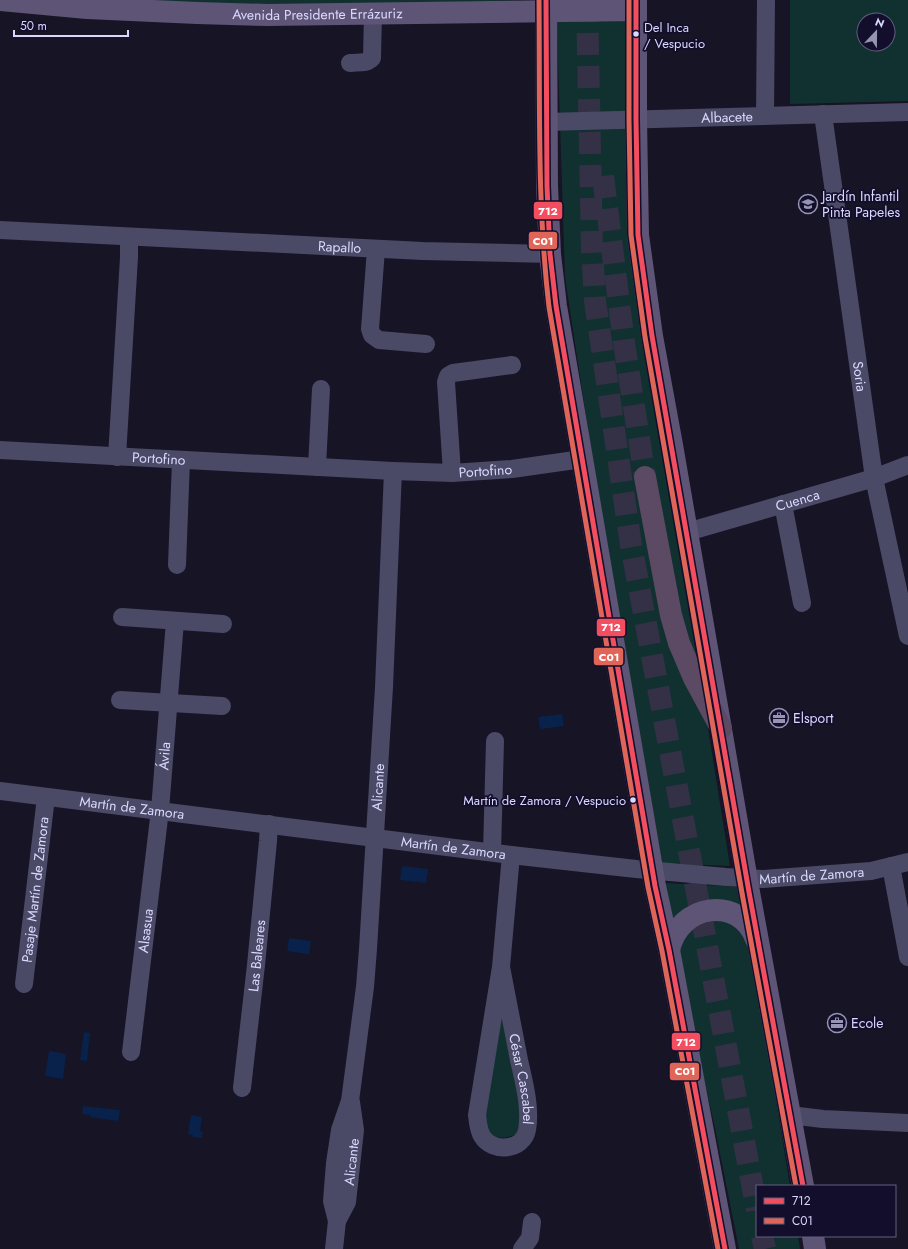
<svg xmlns="http://www.w3.org/2000/svg" width="908" height="1249" viewBox="0 0 908 1249" font-family="Jost,sans-serif">
<style>
.green{fill:#113131;fill-rule:evenodd}
.water{fill:#08224c}
.lines{fill:none;stroke-linecap:round;stroke-linejoin:round}
.highway-tunnel{stroke:#343146;stroke-width:22;stroke-dasharray:22 11;stroke-linecap:butt}
.minor{stroke:#4a4966;stroke-width:18}
.major{stroke:#5e5476;stroke-width:22}
.highway{stroke:#5c4964;stroke-width:22}
.bus-1-casing{stroke:#120e2b;stroke-width:8}
.bus-2-casing{stroke:#120e2b;stroke-width:8}
.bus-1{stroke:#f34d60;stroke-width:5}
.bus-2{stroke:#df6559;stroke-width:5}
.bus-dot{fill:#dbd8ff;stroke:#120e2b;stroke-width:1.5}
.labels{text-anchor:middle;dominant-baseline:central;stroke-width:3.5;stroke-linejoin:round;paint-order:stroke}
.bus-label{font-size:13px;fill:#dbd8ff;stroke:#120e2b;text-anchor:start}
.street-label{font-size:14px;fill:#dbd8ff;stroke:#120e2b}
.poi-label{font-size:14px;fill:#dbd8ff;stroke:#120e2b;text-anchor:start}
.line-badge{stroke:#120e2b;stroke-width:1.5}
.badge-label{font-size:11px;text-anchor:middle;font-weight:bold;fill:#fff}
</style>
<rect width="100%" height="100%" fill="#171425"/>
<path class="green" d="M105 0H525L247 7Z
M556 0H627L671 497 730 866 662 863 595 476 565 277Z
M790 0H908V101L790 104ZM864 20H888V44H864Z
M664 883 741 887 790 1186H757V1236H798L800 1249H739L715 1128 686 997Z
M501 1005 522 1111 517 1134C507 1138 495 1141 488 1130 486 1126 486 1119 485 1114Z"/>
<path class="water" d="M562 714 564 726 540 729 538 717Z
M402 866 428 869 426 883 400 880Z
M289 938 311 941 309 954 287 951Z
M84 1032 90 1033 87 1061 80 1060Z
M49 1051 66 1054 63 1079 45 1076Z
M83 1106 120 1110 118 1121 90 1117V1115L82 1114Z
M191 1115 202 1117 200 1131 203 1132 202 1138 193 1137V1135L188 1134Z"/>
<g class="lines">
<path class="highway-tunnel" d="M587 0 592 248 595 301 631 545 757 1210
M603 176 624 343 645 477
M762 1236 765 1249"/>
<g class="minor">
<path d="M350 63C357 62 367 64 372 58L373 13"/>
<path id="s1" d="M823 114 874 478 908 636"/>
<path d="M765 116 766 0"/>
<path id="s2" d="M546 122 908 112"/>
<path id="s3" d="M0 230 423 251 550 254"/>
<path d="M376 249 370 329 372 335 379 340 426 344"/>
<path id="s4" d="M0 450 393 471 452 473 512 469 582 459"/>
<path d="M117 457 129 257V237"/>
<path d="M317 467 321 389"/>
<path d="M452 473 446 382 448 376 453 373 512 365"/>
<path d="M783 504 802 603"/>
<path id="s5" d="M687 532 874 478 908 465"/>
<path d="M177 565 181 461"/>
<path d="M122 617 223 624"/>
<path d="M120 700 222 706"/>
<path id="s6" d="M0 791 511 855 636 869 726 877 763 879 871 871 908 862"/>
<path d="M492 852 495 741"/>
<path d="M891 866 908 957"/>
<path id="s7" d="M501 967C507 998 513 1029 519 1060 524 1082 531 1108 527 1130 523 1151 492 1153 482 1136 478 1129 478 1122 477 1115L501 967 511 855"/>
<path id="s8" d="M24 984 46 797"/>
<path id="s9" d="M131 1052 160 810 175 621"/>
<path id="s10" d="M242 1088 256 965 268 841 269 824"/>
<path d="M790 1115 823 1119 908 1123"/>
<path id="s11" d="M337 1221 332 1201 335 1163 340 1130 350 1101 365 987 368 949 384 687 393 471"/>
<path id="s12" d="M334 1249 337 1221 347 1202 355 1130 351 1102"/>
<path d="M522 1249 530 1238 532 1222"/>
</g>
<g class="major">
<path id="s13" d="M0 0 87 8 197 13 267 15 636 10"/>
<path d="M546 0 547 186 550 254 556 306 655 886 669 950 725 1249"/>
<path d="M636 0V119L638 235 652 336 672 445 749 892 803 1186"/>
<path d="M669 950C679 903 740 895 756 939"/>
<path d="M813 1236 815 1249"/>
</g>
<path class="highway" d="M645 477 671 615 679 643 694 678 721 728"/>
<g class="bus-1-casing">
<path id="bus-1" d="M546 0 547 186 550 254 556 306 655 886 669 950 725 1249
M636 0V119L638 235 652 336 749 892 803 1186"/>
</g>
<g class="bus-2-casing">
<path id="bus-2" d="M539 0C540 103 537 205 549 307L648 887 662 951 718 1249
M629 0V119L631 235 645 337 742 893 796 1186"/>
</g>
<use href="#bus-1" class="bus-1"/>
<use href="#bus-2" class="bus-2"/>
</g>
<defs>
<g id="school-ring" transform="scale(1)"><circle r="9.5" fill="#120e2b" stroke="#9693b3" stroke-width="1.5"/><path d="M0-5L7-2L0 1L-7-2ZM-4 1L0 2.5L4 1V4Q0 6-4 4Z" fill="#9693b3"/></g>
<g id="office-ring" transform="scale(1)"><circle r="9.5" fill="#120e2b" stroke="#9693b3" stroke-width="1.5"/><path d="M-6-3h4V-5.5h4V-3h4V5H-6ZM-1-4.5V-3h2v-1.5ZM-6 0V1H6V0Z" fill="#9693b3"/></g>
</defs>
<g fill-rule="evenodd">
<use href="#school-ring" x="808" y="204"/>
<use href="#office-ring" x="779" y="718"/>
<use href="#office-ring" x="837" y="1023"/>
</g>
<g class="bus-dot">
<circle cx="636" cy="34" r="3.5"/>
<circle cx="633" cy="800" r="3.5"/>
</g>
<g class="labels">
<g class="bus-label">
<text x="644" y="27">Del Inca<tspan x="644" dy="16">/ Vespucio</tspan></text>
<text x="626" y="800" text-anchor="end">Martín de Zamora / Vespucio</text>
</g>
<g class="street-label">
<text stroke="none"><textPath href="#s13" startOffset="318">Avenida Presidente Errázuriz</textPath></text>
<text stroke="none"><textPath href="#s2" startOffset="181">Albacete</textPath></text>
<text stroke="none"><textPath href="#s3" startOffset="340">Rapallo</textPath></text>
<text stroke="none"><textPath href="#s1" startOffset="265">Soria</textPath></text>
<text stroke="none"><textPath href="#s4" startOffset="159">Portofino</textPath></text>
<text stroke="none"><textPath href="#s4" startOffset="486">Portofino</textPath></text>
<text stroke="none"><textPath href="#s5" startOffset="115">Cuenca</textPath></text>
<text stroke="none"><textPath href="#s9" startOffset="298">Ávila</textPath></text>
<text stroke="none"><textPath href="#s11" startOffset="438">Alicante</textPath></text>
<text stroke="none"><textPath href="#s6" startOffset="133">Martín de Zamora</textPath></text>
<text stroke="none"><textPath href="#s6" startOffset="457">Martín de Zamora</textPath></text>
<text stroke="none"><textPath href="#s6" startOffset="817">Martín de Zamora</textPath></text>
<text stroke="none"><textPath href="#s8" startOffset="95">Pasaje Martín de Zamora</textPath></text>
<text stroke="none"><textPath href="#s9" startOffset="122">Alsasua</textPath></text>
<text stroke="none"><textPath href="#s10" startOffset="133">Las Baleares</textPath></text>
<text stroke="none"><textPath href="#s7" startOffset="114">César Cascabel</textPath></text>
<text stroke="none"><textPath href="#s12" startOffset="90">Alicante</textPath></text>
</g>
<g class="poi-label">
<text x="822" y="196">Jardín Infantil<tspan x="822" dy="16">Pinta Papeles</tspan></text>
<text x="793" y="718">Elsport</text>
<text x="851" y="1023">Ecole</text>
</g>
</g>
<g class="line-badge">
<rect x="533" y="201" width="30" height="19" rx="4" fill="#f34d60"/>
<rect x="528" y="231" width="30" height="19" rx="4" fill="#df6559"/>
<rect x="596" y="618" width="30" height="19" rx="4" fill="#f34d60"/>
<rect x="593" y="647" width="31" height="19" rx="4" fill="#df6559"/>
<rect x="671" y="1032" width="30" height="19" rx="4" fill="#f34d60"/>
<rect x="669" y="1062" width="31" height="19" rx="4" fill="#df6559"/>
</g>
<g class="badge-label">
<text x="548" y="215">712</text>
<text x="543" y="245">C01</text>
<text x="611" y="631">712</text>
<text x="609" y="661">C01</text>
<text x="686" y="1046">712</text>
<text x="685" y="1075">C01</text>
</g>
<rect x="756" y="1185" width="140" height="52" fill="#120e2b" stroke="#625f80"/>
<rect x="764" y="1198" width="20" height="6" fill="#f34d60" stroke="#625f80"/>
<text x="792" y="1205" font-size="12" fill="#dbd8ff">712</text>
<rect x="764" y="1218" width="20" height="6" fill="#df6559" stroke="#625f80"/>
<text x="792" y="1225" font-size="12" fill="#dbd8ff">C01</text>
<g transform="translate(876 32) rotate(22)"><circle r="19" fill="#120e2b" stroke="#625f80"/>
<path d="M0-3L7 15L0 10L-7 15Z" fill="#9693b3"/>
<text y="-6" font-size="11" font-weight="bold" text-anchor="middle" fill="#dbd8ff">N</text>
</g>
<path d="M14 30v6h114v-6" fill="none" stroke="#dbd8ff" stroke-width="2"/>
<text x="20" y="30" font-size="12" fill="#dbd8ff" stroke="#120e2b" stroke-width="3" paint-order="stroke">50 m</text>
</svg>
